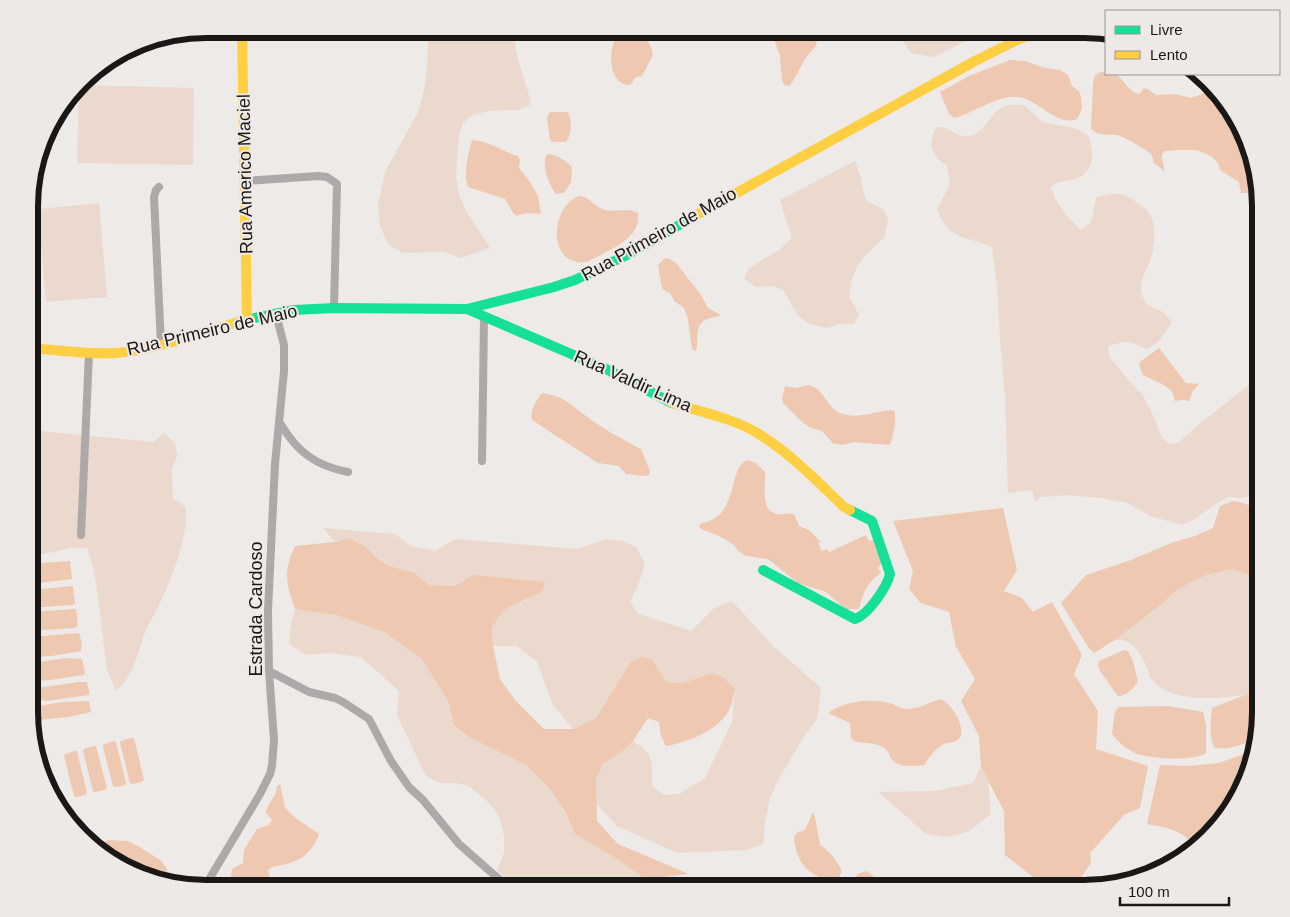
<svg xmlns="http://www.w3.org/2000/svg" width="1290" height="917" viewBox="0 0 1290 917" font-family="Helvetica,sans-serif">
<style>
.green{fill:#ecd9cd}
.water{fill:#eec8b1}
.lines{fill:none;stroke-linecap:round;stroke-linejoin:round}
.street{stroke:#aca9a8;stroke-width:8}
.fast{stroke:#16e098;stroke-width:10}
.slow{stroke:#ffcf43;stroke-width:10}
.labels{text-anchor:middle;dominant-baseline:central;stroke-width:4;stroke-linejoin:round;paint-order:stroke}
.street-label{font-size:18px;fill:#1a1817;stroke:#efe9e6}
.rim{fill:none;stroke:#1a1817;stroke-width:6}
</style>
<rect width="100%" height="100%" fill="#edeae8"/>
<path class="green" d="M425 29H515C512 56 526 77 531 104L519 110 489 111 473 115 463 123 459 134 456 176 459 195 466 211 490 248 460 258 444 252 403 253 389 245 380 226 378 204 385 172 418 112 424 91 427 68 428 37Z
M895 29H990L934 57 911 53Z
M79 85 194 88 193 165 77 163Z
M1008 105H1024L1043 122 1077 129 1088 135C1093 148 1096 168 1080 177 1071 182 1060 179 1051 187 1056 205 1068 217 1081 230L1091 222 1096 198C1108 193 1122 191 1133 200 1137 203 1142 205 1146 209 1158 221 1155 246 1150 261 1146 272 1138 282 1142 294 1147 310 1154 306 1164 313 1167 315 1169 320 1172 322L1159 341 1148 349C1141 348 1139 345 1133 343 1125 340 1115 344 1108 346L1109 356 1129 381 1142 394 1155 419 1162 438 1170 444 1179 442 1204 420 1255 380 1260 371 1261 346V503L1260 500 1251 496 1240 498 1227 497 1193 520 1182 525 1150 516 1128 503 1100 498 1069 495 1041 497 1035 501 1032 490 1008 493 1005 397 1000 339 997 286 992 247C965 235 948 241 937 209L950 184 947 166C932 155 926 145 937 127 951 126 953 136 965 136 982 137 987 119 998 110 1000 108 1005 106 1008 105Z
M855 161 861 178 863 191 867 201 883 209 888 218 885 236 863 258 857 267 852 279 849 296 859 315 854 324H838L827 328 809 324 798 316 784 291 774 286 755 287 744 278 749 268 779 250 792 238 780 200Z
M99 203 107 297 46 302 38 209Z
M30 430 153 442 164 433 175 443 177 456 172 469 173 498 186 507C188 537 173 576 160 603 156 612 150 620 146 630 138 650 134 677 116 691L107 670 96 582 92 563 87 548H71L30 557Z
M323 528 395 534 411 546 435 551 455 539 577 549 606 539 623 541 636 547 645 563 639 583 630 603 639 614 691 631 713 609 732 601 774 647 821 688 817 719 805 735 778 780 770 798 765 823 763 844 747 850 677 853 617 826 596 803C596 795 595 785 596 778 600 761 621 752 633 741 656 756 651 760 652 786L664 795 679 794 705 778 732 722 735 689C713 665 711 675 686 682 680 684 672 682 666 682L652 659 608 699 596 718 573 729 553 705 537 662 517 646H493L492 627 504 610 528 599 495 578 473 575 455 586 429 585 415 573 389 566 379 560 366 547 350 538 335 542Z
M1234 569 1254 576 1261 575V692C1231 698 1170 707 1150 677 1148 673 1148 669 1146 666 1143 658 1135 645 1127 642 1124 640 1119 640 1115 640L1158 607 1176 591 1193 581 1206 575Z
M295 609 336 615 384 632 422 659 448 701 454 727 471 738 526 765 550 789 565 811 575 834 617 859 645 879 640 886 631 888H518L497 871 504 853V836L499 816 489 803 469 786 456 783H440L426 776 397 715 399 691 361 657 328 653 306 655 289 644 290 629Z
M981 767 988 780 991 814 969 831 957 835 944 837 926 834 878 792 935 791 973 783Z"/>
<path class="water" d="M621 29H635L650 44 653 55 642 76 636 77 630 85C609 85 608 53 615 39 616 36 619 32 621 29Z
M770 29H817V41L816 46 806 57 793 81 789 86 784 85 782 80 780 56Z
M1010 60 1025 61 1045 68 1060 70 1068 75 1072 86 1079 91 1081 97 1082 109 1077 119C1056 127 1039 99 1017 97 997 95 973 114 954 118L949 114 940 92 969 76Z
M1101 72C1125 71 1121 87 1138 94L1142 92 1143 88 1148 89 1156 95 1175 94 1191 98 1205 93 1215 94 1243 127 1261 195V201L1249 193H1241L1239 182 1220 170 1218 163 1212 157 1202 152 1196 150H1176L1165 151 1162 154C1161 160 1165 166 1164 172 1161 167 1160 168 1156 165 1152 162 1154 158 1151 154 1147 150 1123 136 1117 135 1107 134 1100 137 1091 129L1093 84 1095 75Z
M552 112H568C572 121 572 134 566 142H553L550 140 547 118 549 113Z
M472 140C491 142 501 151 518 156L520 160 519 168 530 182 538 196 541 213C533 215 526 211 517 216L513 213 505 199 468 187C463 173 468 155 472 140Z
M549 154C559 156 565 160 572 167L571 182 564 193 556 194C549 185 542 167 546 156Z
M580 196C590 197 595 208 605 210 616 212 628 208 638 213 642 240 606 251 587 262 544 267 552 203 580 196Z
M665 258 670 259 676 263 701 295 708 308 721 315C716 318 710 317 705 320 694 326 699 342 696 351L692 349 688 319 684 308 674 301 671 294 662 289 658 265Z
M1159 348 1186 383 1199 384 1193 391 1189 401 1182 400 1175 401 1172 391 1162 384 1143 375 1139 364 1140 362Z
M808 385C825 388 826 409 843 414 860 419 876 411 893 410L895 412V425L891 443 889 445 854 442 842 445 833 443 822 431 809 427 801 421 783 403 782 399 785 386 796 388Z
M542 393C566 397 568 403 586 416 603 429 622 439 641 449L650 471 649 475 643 476 626 474 619 466 598 463 532 420C530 409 536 402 542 393Z
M747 460 756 463 765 472C766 483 760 508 774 513 780 516 788 512 794 514L799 526 809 530 821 542 818 543 822 551 827 549 829 552 866 535 869 541 873 540 882 563 878 568 881 573C867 582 863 593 859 609H847L842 606 826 592 798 583 768 559 746 556 738 551 734 545 728 541 717 535 701 529 699 527 700 524C705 522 711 521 715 518 737 504 730 467 747 460Z
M1233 501C1241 502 1248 503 1254 510 1262 518 1261 562 1261 575L1254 576 1233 569 1206 575 1193 581 1176 591 1158 607 1115 640 1094 653 1088 647 1061 603 1086 575 1131 560 1171 543 1195 536 1213 528 1220 506Z
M1003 508 1017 570 1004 591 1022 598 1033 612 1052 602 1082 655 1074 674 1098 711 1096 749 1148 766 1140 808 1124 815 1090 853 1091 863 1074 888H1047L1005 855 1004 811 981 767 979 736 961 701 975 679 956 647 949 612 921 603 909 589 913 571 893 521Z
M350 538 366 547 379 560 389 566 415 573 429 585 455 586 473 575 545 582 543 591 504 610 492 627 493 646 500 679 515 700 544 729H573L596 718 631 662 641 657 652 659 666 682C673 682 680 684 686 682 711 675 713 665 735 689 733 696 732 706 728 712 715 732 688 742 666 746L661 736 659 722 648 718 633 741 623 751 603 764 596 778 597 821 618 844 689 874 645 879 617 859 575 834 565 811 550 789 526 765 471 738 454 726 448 701 422 659 384 632 336 615 295 609C286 583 283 572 295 546L335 542Z
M70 561 72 579 30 584V564Z
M73 586 75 604 72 605 30 608V590Z
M76 609 78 626 75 628 30 631V612Z
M79 633 82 644 81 651 52 656 31 657 30 637Z
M1124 650 1128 651 1133 661 1138 682C1132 689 1128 695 1118 696L1100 671 1098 665 1099 661Z
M67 658 82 659 85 672 84 675 50 680 33 681 31 663Z
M79 682H87L89 691V695L46 701 37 699V688Z
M1261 692V722L1257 739C1243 744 1230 750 1215 748 1208 737 1211 720 1212 708L1245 695Z
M941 699C953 706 963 722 961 736 956 744 951 741 944 744 934 749 930 757 924 765 915 766 899 768 892 760 889 755 888 750 883 747 874 742 863 744 855 741L851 738 850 723 828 713C844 702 869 698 889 703 895 704 900 709 907 709 919 709 930 702 941 699Z
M89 701 91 712 69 717 39 720 38 706 63 702Z
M1167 706 1203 712 1206 724V753C1193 762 1146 759 1133 752 1124 747 1118 742 1112 734L1115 711 1119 707Z
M131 738H134L144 780 142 782 132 784 130 783 120 743 121 741Z
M113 741 116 742 126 783 124 786 114 787 113 786 103 747V745Z
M94 746H96L107 788 104 790 95 792 93 791 83 751 84 749Z
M1255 750 1252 768 1224 819 1193 845C1183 830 1164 827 1147 824L1160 765 1188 766 1219 763Z
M74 751H77L87 793 85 795 76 797 74 796 64 756 65 754Z
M280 784 285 808 297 819 319 834C313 851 302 861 283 865 277 866 273 866 268 870L273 888H233L231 877 232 869 243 863 244 850 257 829 269 825 272 820 266 813C267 802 276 799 277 786Z
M813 812 815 817 820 845C831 852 836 860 842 871L836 884C809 874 797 867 794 837L798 832 805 830Z
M108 840 128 841 138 846 160 860 166 867 169 877 167 882 149 879 98 851 95 848Z
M867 871 880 882 881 888H847L858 874Z"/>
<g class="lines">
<path class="street" d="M245 181 318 176 327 177 337 184 334 308
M159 187 156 190 154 197 161 345
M280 423C297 452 316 466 348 472
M482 461 484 317
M81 535 89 353
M269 671 309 692 335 698 343 702 369 719 391 761 409 787 423 800 459 844 509 888
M204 888 260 794 270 774 272 766 274 740 269 671 268 611 275 464 284 371V345L276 314"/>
<path class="fast" d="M467 309 606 369 672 403
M250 319 294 310 334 308 467 309 554 287 575 280 629 254 693 217
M763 570 855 619C868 615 887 587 890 574L872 521 850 510"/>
<path class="slow" d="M242 29 247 320
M693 217 975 61 1019 39 1048 29
M30 348C58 350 87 355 115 353 161 350 205 330 250 319
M672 403C701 412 737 419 762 436 793 456 818 482 844 507L850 510"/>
</g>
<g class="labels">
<g class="street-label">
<text transform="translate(245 174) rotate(-91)">Rua Americo Maciel</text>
<text transform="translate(659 234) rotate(-29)">Rua Primeiro de Maio</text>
<text transform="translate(212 330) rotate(-13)">Rua Primeiro de Maio</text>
<text transform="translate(633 381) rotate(24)">Rua Valdir Lima</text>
<text transform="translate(256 609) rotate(-90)">Estrada Cardoso</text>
</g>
</g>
<path d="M0 0H1290V917H0ZM206 38H1084A168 168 0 0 1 1252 206V712A168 168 0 0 1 1084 880H206A168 168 0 0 1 38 712V206A168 168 0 0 1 206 38Z" fill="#efe9e6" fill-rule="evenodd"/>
<path class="rim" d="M206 38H1084A168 168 0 0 1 1252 206V712A168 168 0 0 1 1084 880H206A168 168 0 0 1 38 712V206A168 168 0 0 1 206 38Z"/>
<rect x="1105" y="10" width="175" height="65" fill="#efe9e6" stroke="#9a9593"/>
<rect x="1115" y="26" width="25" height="8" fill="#16e098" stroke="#9a9593"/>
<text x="1150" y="35" font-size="15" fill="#1a1817">Livre</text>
<rect x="1115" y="51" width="25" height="8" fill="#ffcf43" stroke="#9a9593"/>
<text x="1150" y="60" font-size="15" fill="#1a1817">Lento</text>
<path d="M1120 897v8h109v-8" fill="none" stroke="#1a1817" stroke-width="2.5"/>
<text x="1128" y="897" font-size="15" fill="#1a1817" stroke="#efe9e6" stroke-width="4" paint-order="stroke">100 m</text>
</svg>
